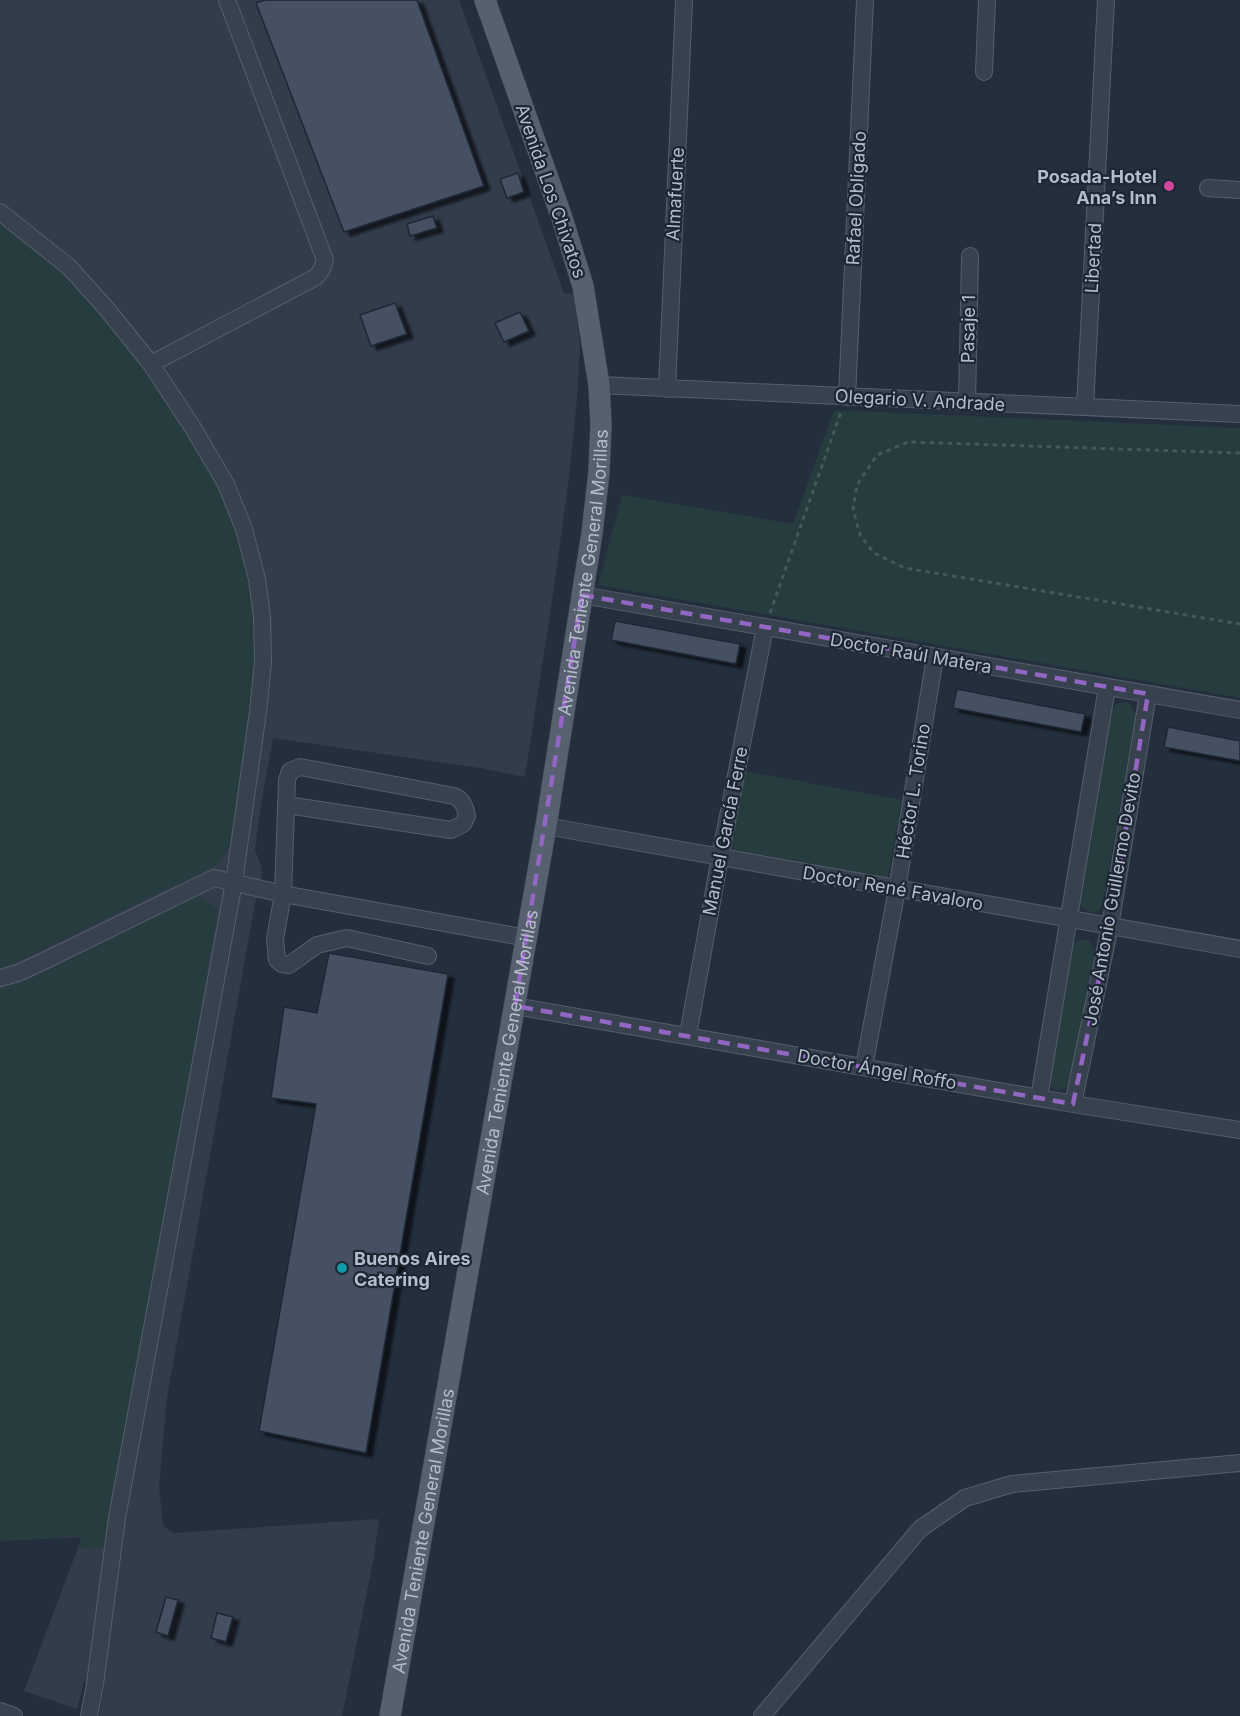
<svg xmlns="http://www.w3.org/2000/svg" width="1240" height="1716" viewBox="0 0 1240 1716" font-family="Inter,sans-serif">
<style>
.airport{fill:#323c4b}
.green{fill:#263c3f}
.building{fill:#455162;stroke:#1f2835;stroke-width:1.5;filter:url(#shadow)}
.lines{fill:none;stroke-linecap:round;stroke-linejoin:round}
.minor-casing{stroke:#565f6c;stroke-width:18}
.major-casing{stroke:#414a57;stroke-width:22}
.path{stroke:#44595c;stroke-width:3;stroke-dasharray:4.5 4.5;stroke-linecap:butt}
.minor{stroke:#38414e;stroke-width:16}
.major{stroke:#56606e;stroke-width:21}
.marked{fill:none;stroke:#9266c3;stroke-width:4.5;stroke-dasharray:12 8;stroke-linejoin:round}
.hotel-dot{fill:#d1479c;stroke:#1d2633;stroke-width:2}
.culture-dot{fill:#0f9aa8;stroke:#1d2633;stroke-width:2}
.labels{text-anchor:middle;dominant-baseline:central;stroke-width:4.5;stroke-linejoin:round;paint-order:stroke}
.poi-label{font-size:18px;font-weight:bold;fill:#b4bcc9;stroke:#1d2633;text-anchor:end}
.street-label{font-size:18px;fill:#b4bcc9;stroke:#1d2633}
</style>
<defs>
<filter id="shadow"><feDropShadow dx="6" dy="4" stdDeviation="1.5" flood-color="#0009"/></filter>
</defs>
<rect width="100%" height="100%" fill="#242f3e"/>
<path class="airport" d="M0 0H459L564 293 574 294 580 346 577 399 569 478 552 601 525 777 480 768 273 738 260 811 255 850 262 868 261 887 255 903 167 1398 159 1485 163 1526 174 1533 379 1519 374 1556 342 1716H99L104 1687 84 1681 77 1709 24 1691 82 1537 0 1541Z"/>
<path class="green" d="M0 223 65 271 125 340 196 439 239 525 258 620 254 727 231 843 220 863 28 957 0 969Z
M834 410 1240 428V698L598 585 622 495 793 524Z
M1123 702 1130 704 1136 714 1103 904 1099 910 1092 913 1081 907 1079 899 1111 713 1115 705Z
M744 771 902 800 888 878 730 849Z
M198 895 218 910 106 1547 78 1548 82 1536 0 1541V989L33 978Z
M1082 939 1089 941 1095 951 1071 1082 1067 1088 1055 1090 1049 1085 1071 945Z"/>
<path class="building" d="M265 0H417L484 186 344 232 256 3Z
M518 173 524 192 507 198 500 179Z
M433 216 437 228 410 236 407 224Z
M395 303 407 334 371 346 360 315Z
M520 312 529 331 504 342 495 323Z
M615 621 740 644 736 664 611 640Z
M957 689 1085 714 1081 732 953 708Z
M1168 727 1240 741V761L1164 747Z
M329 953 448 974 366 1453 259 1431 316 1104 271 1098 284 1007 317 1013Z
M166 1597 178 1600 168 1636 156 1632Z
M217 1613 233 1617 226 1642 211 1638Z"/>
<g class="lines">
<g class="minor-casing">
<path id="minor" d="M984 72 987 0
M1208 188 1240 190
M0 212 69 267 106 308 151 364 193 428 226 484 244 529 257 579 262 617 263 662 258 712 234 882 117 1518 95 1684 89 1716
M151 364 316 277 322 269 325 260 227 0
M599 385 1240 414
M667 389 684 0
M847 397 865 0
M967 402 970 256
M1085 407 1106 0
M582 595 1240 710
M287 805 451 830 463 824 467 816C465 807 463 800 454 796L300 767 290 771 287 780 283 894 275 939 277 960 282 964 289 965 317 945 347 938 428 956
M546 826 1240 949
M0 978 18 973 44 961 214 878 283 894 527 938
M515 1006 1073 1104 1240 1130
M688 1035 720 857 765 627
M864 1067 897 889 935 657
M1039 1098 1107 687
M1073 1104 1110 926 1148 694
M0 1711 14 1716
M762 1716 920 1529 965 1498 1012 1484 1240 1463"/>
</g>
<g class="major-casing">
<g id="major">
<path id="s1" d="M390 1716 546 826 592 533 599 472 601 424 599 385 583 286 562 218 485 0"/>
</g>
</g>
<path class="path" d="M1240 453 908 442 877 455 857 485 853 509 860 535 874 553 905 568 1240 624
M770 613 841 412"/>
<use href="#minor" class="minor"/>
<use href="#major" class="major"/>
</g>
<path class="marked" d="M582 595 1148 694 1110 926 1073 1104 515 1006Z"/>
<circle class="hotel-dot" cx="1169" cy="186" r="6"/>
<circle class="culture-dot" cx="342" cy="1268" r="6"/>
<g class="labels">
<g class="poi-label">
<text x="1157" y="176">Posada-Hotel<tspan x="1157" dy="21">Ana’s Inn</tspan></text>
<text x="354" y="1258" text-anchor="start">Buenos Aires<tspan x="354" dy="21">Catering</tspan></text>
</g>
<g class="street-label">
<text transform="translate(551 191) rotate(71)">Avenida Los Chivatos</text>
<text transform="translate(675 194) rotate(-87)">Almafuerte</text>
<text transform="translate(856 198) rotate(-87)">Rafael Obligado</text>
<text transform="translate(1093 258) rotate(-87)">Libertad</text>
<text transform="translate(968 329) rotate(-89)">Pasaje 1</text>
<text transform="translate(920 400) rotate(3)">Olegario V. Andrade</text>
<text stroke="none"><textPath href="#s1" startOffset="1160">Avenida Teniente General Morillas</textPath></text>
<text transform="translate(911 653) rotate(10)">Doctor Raúl Matera</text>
<text transform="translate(913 791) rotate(-81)">Héctor L. Torino</text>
<text transform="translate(725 831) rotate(-79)">Manuel García Ferre</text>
<text transform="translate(893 888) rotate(10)">Doctor René Favaloro</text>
<text transform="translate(1112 899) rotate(-80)">José Antonio Guillermo Devito</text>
<text stroke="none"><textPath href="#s1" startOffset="674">Avenida Teniente General Morillas</textPath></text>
<text transform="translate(877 1069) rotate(10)">Doctor Ángel Roffo</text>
<text stroke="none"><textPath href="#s1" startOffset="188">Avenida Teniente General Morillas</textPath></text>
</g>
</g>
</svg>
